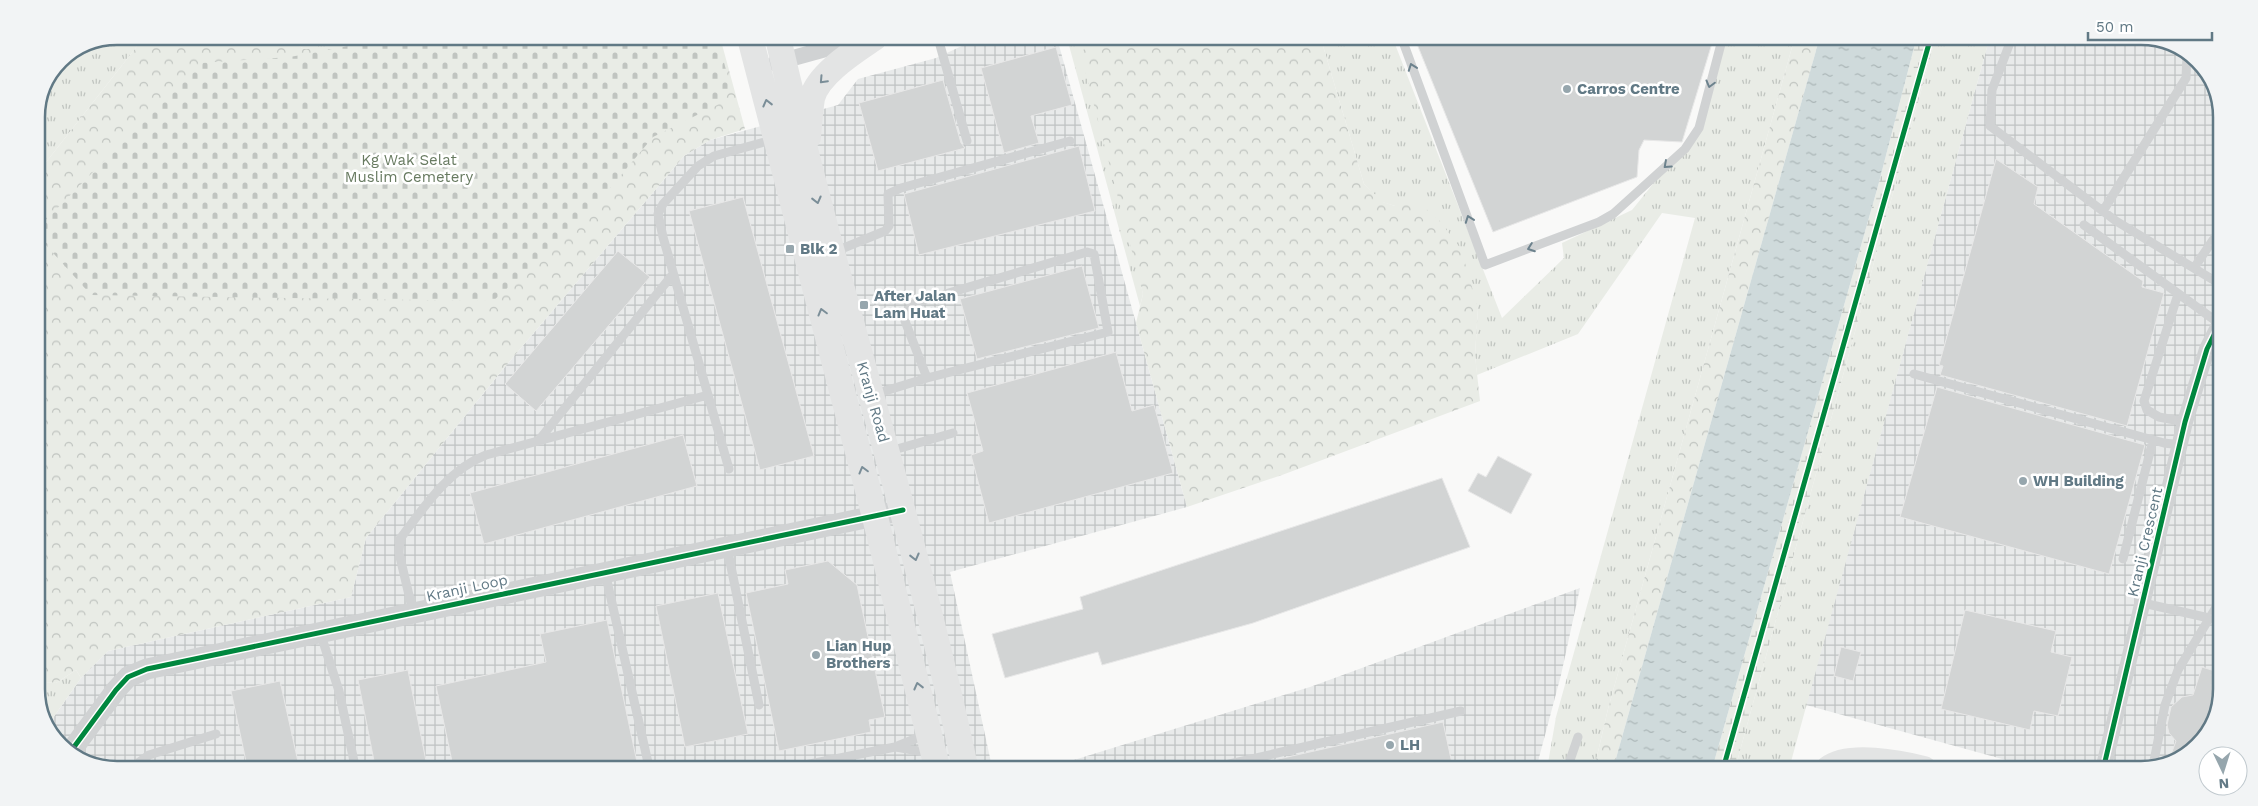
<svg xmlns="http://www.w3.org/2000/svg" width="2258" height="806" viewBox="0 0 2258 806" font-family="'Work Sans',sans-serif">
<style>
.industrial{fill:url(#industrial-grid)}
.grass{fill:url(#grass-tufts)}
.forest{fill:url(#forest-crowns)}
.wetland{fill:url(#wetland-marsh)}
.cemetery{fill:url(#cemetery-stones)}
.water{fill:url(#water-ripples)}
.building{fill:#d2d4d4;stroke:#e8e8e8}
.lines{fill:none;stroke-linecap:round;stroke-linejoin:round}
.service{stroke:#d0d2d3;stroke-width:9}
.minor{stroke:#d0d2d3;stroke-width:16}
.tertiary{stroke:#d0d2d3;stroke-width:21}
.primary{stroke:#e3e4e4;stroke-width:26}
.cycleway-casing{stroke:#fff;stroke-width:8}
.cycleway{stroke:#00873e;stroke-width:5}
.oneway{stroke:#6c828d}
.oneway2{stroke:#7b8e98}
.poi-dot{fill:#96a6ad;stroke:#fff;stroke-width:2}
.labels{text-anchor:middle;dominant-baseline:central;stroke-width:5;stroke-linejoin:round;paint-order:stroke}
.poi-label{font-size:15px;font-weight:bold;fill:#617985;stroke:#fff;text-anchor:start}
.park-label{font-size:15px;fill:#687b61;stroke:#fff}
.street-label{font-size:15px;fill:#617985;stroke:#fff}
.rim{fill:none;stroke:#617985;stroke-width:2.5}
</style>
<defs>
<pattern id="industrial-grid" width="8" height="8" patternUnits="userSpaceOnUse" patternTransform="scale(1.25)"><rect width="8" height="8" fill="#e8eaea"/><path d="M0 4h8M4 0v8" fill="none" stroke="#bfc2c3"/></pattern>
<pattern id="grass-tufts" width="24" height="20" patternUnits="userSpaceOnUse" patternTransform="scale(1.25)"><rect width="24" height="20" fill="#e9ece6"/><path d="M3 7l-1-3M5 7V3M7 7l1-3M15 17l-1-3M17 17v-4M19 17l1-3" fill="none" stroke="#c0c4c0"/></pattern>
<pattern id="forest-crowns" width="20" height="18" patternUnits="userSpaceOnUse" patternTransform="scale(1.25)"><rect width="20" height="18" fill="#e9ece6"/><path d="M2 6a3 3 0 1 1 6 0M12 15a3 3 0 1 1 6 0" fill="none" stroke="#c0c4c0"/></pattern>
<pattern id="wetland-marsh" width="20" height="14" patternUnits="userSpaceOnUse" patternTransform="scale(1.25)"><rect width="20" height="14" fill="#e9ece6"/><path d="M1 5h8M5 5V1M11 12h8M15 12V8" fill="none" stroke="#c0c4c0"/></pattern>
<pattern id="cemetery-stones" width="16" height="16" patternUnits="userSpaceOnUse" patternTransform="scale(1.25)"><rect width="16" height="16" fill="#e9ece6"/><path d="M2 7V4a2 2 0 0 1 4 0v3zM10 15v-3a2 2 0 0 1 4 0v3z" fill="#c0c4c0"/></pattern>
<pattern id="water-ripples" width="26" height="14" patternUnits="userSpaceOnUse" patternTransform="scale(1.25)"><rect width="26" height="14" fill="#cfdadb"/><path d="M2 4q2-2 4 0t4 0M15 11q2-2 4 0t4 0" fill="none" stroke="#abb6b7"/></pattern>
</defs>
<rect width="100%" height="100%" fill="#f9f9f8"/>
<path class="industrial" d="M979 38H1057L1187 507 950 572 992 767 91 766 53 739 48 725 81 678 108 651 351 597 366 538 504 368 684 156 710 140 838 105 858 79 936 58Z
M1989 40H2167L2205 67 2222 111 2218 715 2190 753 2142 770H2042L1806 705Z
M1580 588 1561 675 1536 769 1048 768 1310 687Z"/>
<path class="grass" d="M117 36H145L36 175V112L60 60Z
M285 37H376L340 49H304Z
M1067 38H1092L1088 41 1143 294 1140 306Z
M1321 39H1393L1502 318 1564 258 1562 243 1632 210 1698 128 1722 40H1794L1608 709 1594 769H1547L1556 717 1695 218 1662 213 1578 334 1477 375 1475 355 1478 308 1395 206 1382 202 1364 184Z
M1935 40H1989L1789 769H1735Z
M76 670 81 678 48 725 36 695V681L56 683Z"/>
<path class="forest" d="M145 36 285 37 304 49H340L376 37H720L745 129 710 140 684 156 504 368 366 538 351 597 108 651 81 678 76 670 56 683 36 681V175Z
M1092 38 1321 39 1364 184 1383 202 1395 206 1417 201 1439 220 1461 249 1478 308 1475 355 1480 401 1282 475 1187 507 1136 323 1143 294 1081 55 1088 41Z
M1794 40H1819L1613 769H1594L1608 709Z"/>
<path class="wetland" d="M1916 40H1935L1735 769H1712L1878 186Z"/>
<path class="cemetery" d="M396 37H717L731 88 721 103 653 137 585 218 493 301 91 295 36 234V230L200 63 290 57Z"/>
<path class="water" d="M1819 40H1916L1878 186 1712 769H1613Z"/>
<path class="building" d="M1415 39H1663L1713 40 1682 142 1644 140 1639 150 1637 177 1493 232Z
M1056 47 1072 105 1031 116 1039 143 1004 153 981 68Z
M943 80 961 143 965 148 878 171 859 103Z
M1079 146 1095 211 919 255 904 194Z
M1996 159 2038 187 2034 204 2143 281 2142 287 2164 293 2127 426 1940 375 1943 366 1939 365Z
M743 197 814 456 760 470 689 211Z
M618 251 650 277 536 411 505 384Z
M1082 266 1099 328 977 359 960 299Z
M1116 352 1132 411 1154 405 1173 473 989 523 971 455 983 451 967 393Z
M1937 387 2145 445 2109 574 1900 517Z
M683 435 697 486 484 544 470 493Z
M1498 456 1532 474 1511 514 1468 491 1478 473 1486 477Z
M1442 478 1470 547 1253 623 1102 665 1098 652 1005 678 992 634 1083 609 1080 597Z
M828 561 857 585 885 717 869 720 871 732 779 751 746 593 788 584 785 570Z
M718 593 748 734 685 747 656 606Z
M1965 610 2056 631 2051 652 2072 657 2058 716 2034 711 2030 730 1941 709Z
M607 620 638 767 453 766 436 686 546 662 540 634Z
M1841 647 1861 652 1853 681 1834 676Z
M2202 667 2218 672V715L2190 753 2169 760 2176 741 2169 733 2167 725 2171 707 2182 697 2193 695Z
M408 670 427 766H375L358 680Z
M280 681 299 766H247L231 691Z
M1443 722 1453 768H1252V765Z"/>
<g class="lines">
<path class="service" d="M938 38 967 141
M1402 39 1485 265 1599 222 1613 214 1685 149 1699 128 1722 40
M2011 40 1992 90 1990 126 2116 221 2220 284
M2103 211 2186 78 2187 55
M2084 225 2220 324
M834 252 885 231 889 226 888 194 901 188 1070 141
M2194 268 2213 240 2221 232
M2178 294 2144 401 2147 410 2159 417 2185 422
M1914 374 2164 443 2181 445
M708 395 729 469
M872 395 927 378 905 321 908 311 915 303 1087 252 1094 254 1108 332 927 378
M539 440 673 274
M890 451 953 433
M727 547 759 705
M2123 559 2153 440
M605 572 649 767
M2143 603 2209 618
M413 612 399 553 400 539C424 507 449 469 486 455L708 395 663 237 658 214 663 204 698 166 714 156 775 139
M320 632 339 691 355 766
M896 747 930 753
M134 766 149 755 216 734
M2153 766 2165 705 2178 670 2218 604
M795 767 895 747 927 734
M1212 768 1461 711
M1567 769 1578 737"/>
<path class="minor" d="M775 63 862 39
M2103 770 2185 422 2207 349 2220 323"/>
<path class="tertiary" d="M71 751 116 690 128 677 147 669 903 510"/>
<path class="primary" d="M750 38 875 517 937 767
M778 38C834 283 913 521 965 767
M808 137C809 124 810 110 812 98 818 74 855 51 874 38
M1828 769C1848 753 1900 763 1924 769"/>
<g class="cycleway-casing">
<path id="cycleway" d="M71 751 116 690 128 677 147 669 903 510
M1723 769 1930 40
M2103 770 2185 422 2207 349 2220 323"/>
</g>
<use href="#cycleway" class="cycleway"/>
</g>
<defs><path id="oneway-chevron" d="M-2-3.5L2.5 0L-2 3.5" fill="none" stroke-width="1.6" stroke-linecap="round" stroke-linejoin="round" transform="scale(1.25)"/></defs>
<g class="oneway">
<use href="#oneway-chevron" transform="translate(1412 67) rotate(-110)"/>
<use href="#oneway-chevron" transform="translate(1710 84) rotate(105)"/>
<use href="#oneway-chevron" transform="translate(1667 165) rotate(138)"/>
<use href="#oneway-chevron" transform="translate(1469 219) rotate(-110)"/>
<use href="#oneway-chevron" transform="translate(1531 248) rotate(160)"/>
</g>
<g class="oneway2">
<use href="#oneway-chevron" transform="translate(823 80) rotate(133)"/>
<use href="#oneway-chevron" transform="translate(767 103) rotate(-104)"/>
<use href="#oneway-chevron" transform="translate(817 200) rotate(76)"/>
<use href="#oneway-chevron" transform="translate(822 312) rotate(-105)"/>
<use href="#oneway-chevron" transform="translate(863 470) rotate(-105)"/>
<use href="#oneway-chevron" transform="translate(915 557) rotate(76)"/>
<use href="#oneway-chevron" transform="translate(918 686) rotate(-104)"/>
</g>
<g class="poi-dot">
<circle cx="1567" cy="89" r="5"/>
<rect x="785" y="244" width="10" height="10" rx="2.5"/>
<rect x="859" y="300" width="10" height="10" rx="2.5"/>
<circle cx="2023" cy="481" r="5"/>
<circle cx="816" cy="655" r="5"/>
<circle cx="1390" cy="745" r="5"/>
</g>
<g class="labels">
<g class="poi-label">
<text x="1577" y="89">Carros Centre</text>
<text x="800" y="249">Blk 2</text>
<text x="874" y="296">After Jalan<tspan x="874" dy="17">Lam Huat</tspan></text>
<text x="2033" y="481">WH Building</text>
<text x="826" y="646">Lian Hup<tspan x="826" dy="17">Brothers</tspan></text>
<text x="1400" y="745">LH</text>
</g>
<g class="park-label">
<text x="409" y="160">Kg Wak Selat<tspan x="409" dy="17">Muslim Cemetery</tspan></text>
</g>
<g class="street-label">
<text transform="translate(873 402) rotate(74)">Kranji Road</text>
<text transform="translate(2145 542) rotate(-77)">Kranji Crescent</text>
<text transform="translate(467 588) rotate(-12)">Kranji Loop</text>
</g>
</g>
<path d="M0 0H2258V806H0ZM117 45H2141A72 72 0 0 1 2213 117V689A72 72 0 0 1 2141 761H117A72 72 0 0 1 45 689V117A72 72 0 0 1 117 45Z" fill="#f2f4f5" fill-rule="evenodd"/>
<path class="rim" d="M117 45H2141A72 72 0 0 1 2213 117V689A72 72 0 0 1 2141 761H117A72 72 0 0 1 45 689V117A72 72 0 0 1 117 45Z"/>
<g transform="translate(2223 771) rotate(176)"><circle r="24" fill="#ffffff" stroke="#c0c9ce"/>
<path d="M0-4L9 19L0 12L-9 19Z" fill="#96a6ad"/>
<text y="-8" font-size="14" font-weight="bold" text-anchor="middle" fill="#617985">N</text>
</g>
<path d="M2088 32v8h124v-8" fill="none" stroke="#617985" stroke-width="2.5"/>
<text x="2096" y="32" font-size="15" fill="#617985" stroke="#ffffff" stroke-width="4" paint-order="stroke">50 m</text>
</svg>
